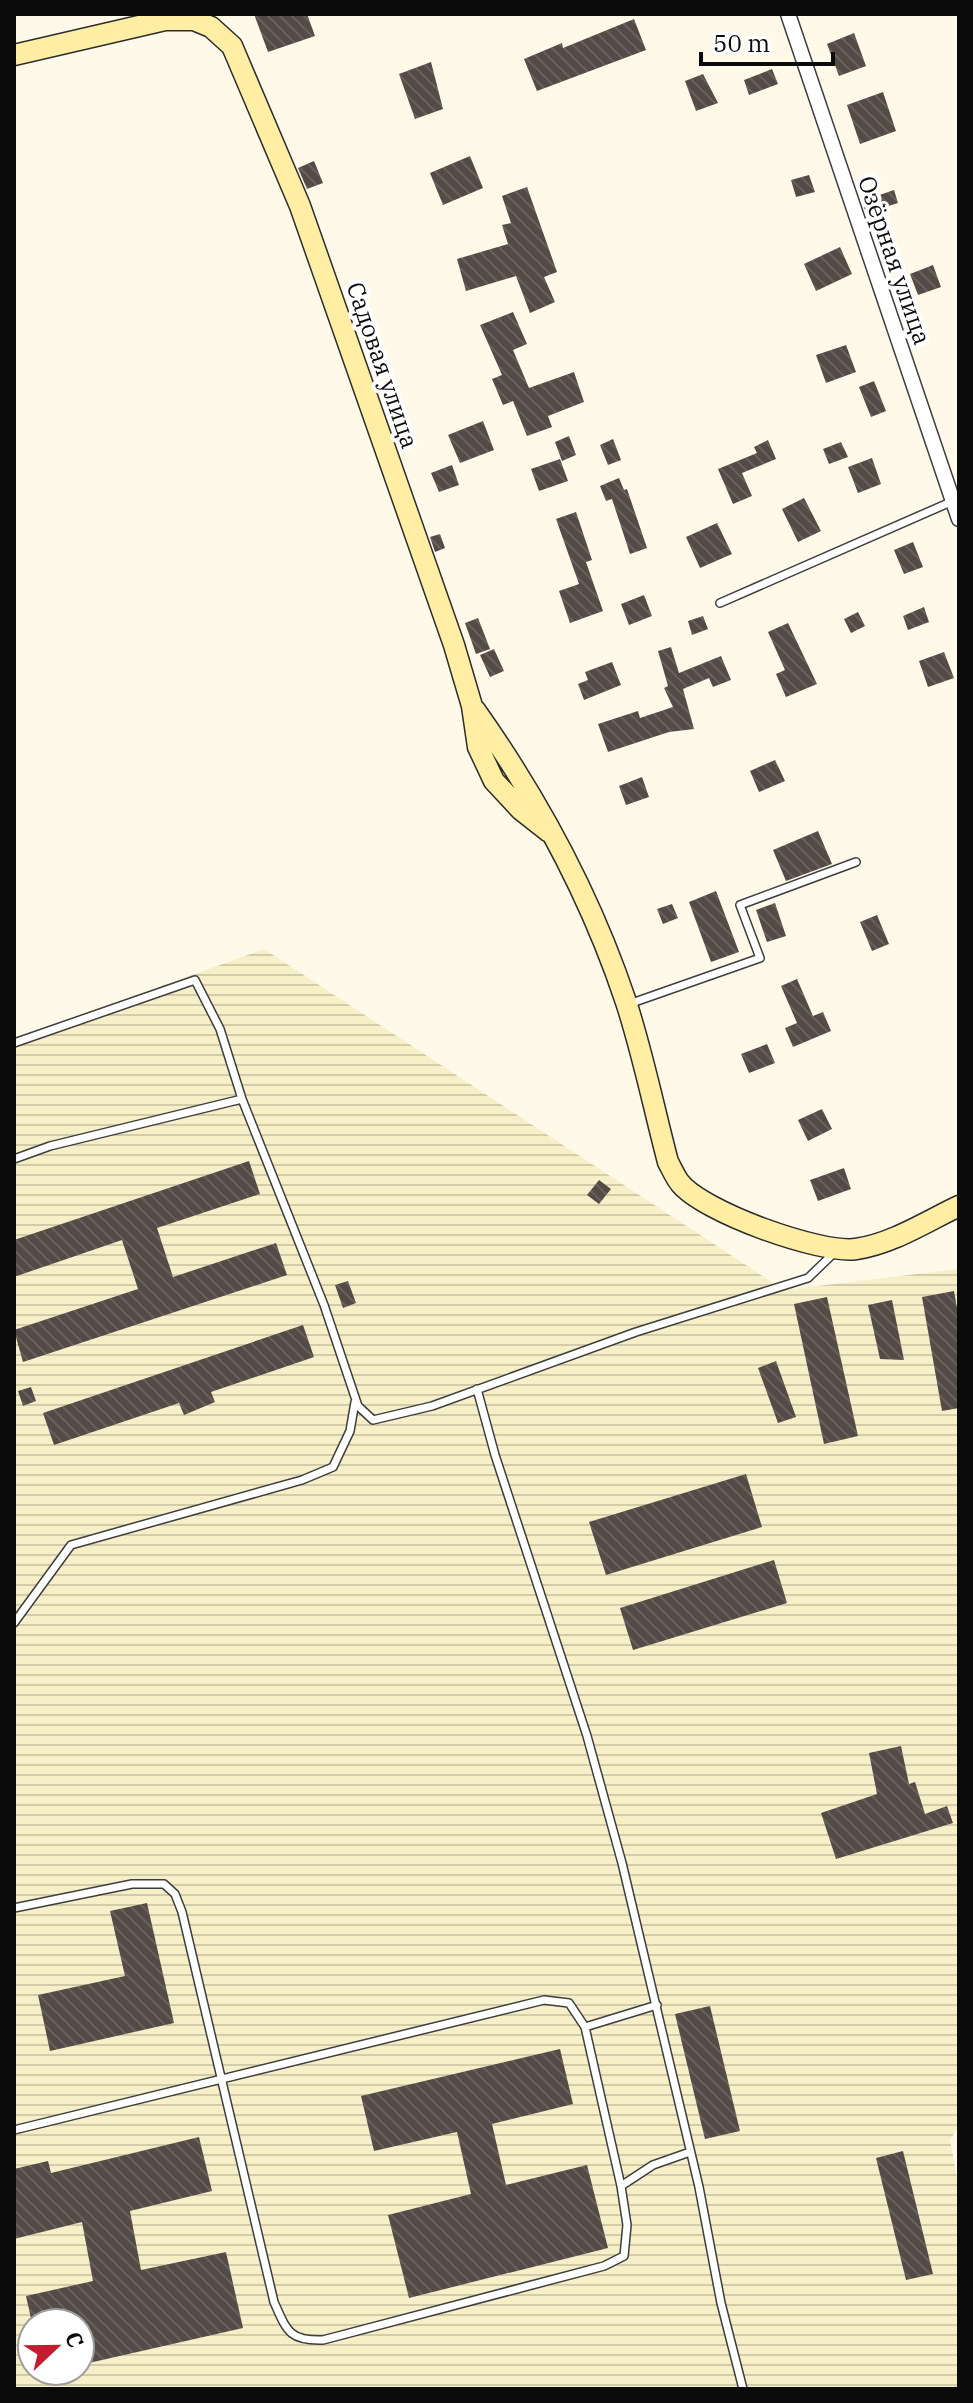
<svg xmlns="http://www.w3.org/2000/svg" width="973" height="2403" viewBox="0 0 973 2403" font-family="'IBM Plex Serif',serif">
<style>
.farmland{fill:url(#farmland-rules);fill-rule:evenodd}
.building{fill:url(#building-back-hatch)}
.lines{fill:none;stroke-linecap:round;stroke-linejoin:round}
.lane-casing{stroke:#3e3e3e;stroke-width:10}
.street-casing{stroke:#3e3e3e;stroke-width:17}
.secondary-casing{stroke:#2d2d2d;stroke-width:23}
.lane{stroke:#fff;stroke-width:7}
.street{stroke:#fff;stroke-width:14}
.secondary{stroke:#ffeea4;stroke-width:20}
.labels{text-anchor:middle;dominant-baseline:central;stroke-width:8;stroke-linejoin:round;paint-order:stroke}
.street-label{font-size:24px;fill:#0b0b0b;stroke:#fff}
</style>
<defs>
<pattern id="farmland-rules" width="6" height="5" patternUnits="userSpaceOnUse" patternTransform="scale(2)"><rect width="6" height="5" fill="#f6efc7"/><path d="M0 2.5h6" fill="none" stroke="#d2ccaa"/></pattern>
<pattern id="building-back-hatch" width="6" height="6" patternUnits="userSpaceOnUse" patternTransform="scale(2)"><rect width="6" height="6" fill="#544b47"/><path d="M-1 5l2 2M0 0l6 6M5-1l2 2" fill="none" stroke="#68605d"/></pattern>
</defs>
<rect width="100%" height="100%" fill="#fff9e9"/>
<path class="farmland" d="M264 949 784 1290 959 1269V2126L950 2140 959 2188V2389H14V1039ZM32 2323H80V2371H32Z"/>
<path class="building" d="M254 14H307L315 36 268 52Z
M634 19 646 50 537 91 524 59 562 43 563 48Z
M854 33 866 66 839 76 827 44Z
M431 62 443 109 415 119 399 74Z
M772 69 778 84 749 95 744 80Z
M703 74 718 103 696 111 685 81Z
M883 92 896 131 860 144 847 105Z
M470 156 483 188 443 205 430 173Z
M314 161 323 183 307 189 298 168Z
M809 175 815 192 796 197 791 180Z
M527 187 557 272 544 277 555 302 530 313 516 276 466 291 457 259 508 244 502 225 511 223 502 196Z
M894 190 898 203 866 213 862 201Z
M840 247 852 274 816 291 804 264Z
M933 265 941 287 918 295 910 274Z
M513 312 527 344 513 350 529 388 574 372 584 402 548 416 552 427 527 436 513 401 503 405 492 379 502 375 480 325Z
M846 345 856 372 826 383 816 355Z
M874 381 886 411 871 417 859 387Z
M483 421 494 450 460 463 448 435Z
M569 436 576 455 562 461 555 442Z
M613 439 621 460 608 465 600 445Z
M768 440 776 459 742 473 752 496 733 504 718 469 757 453 754 447Z
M841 442 848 457 829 464 823 449Z
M872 458 881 484 858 493 848 467Z
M560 459 568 481 539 491 531 469Z
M452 465 459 485 439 492 431 473Z
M619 478 624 490 627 489 647 548 630 554 612 499 606 501 600 486Z
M804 498 821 531 798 542 782 509Z
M576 512 592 560 586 562 603 611 570 623 559 591 579 584 556 519Z
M717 523 732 554 700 568 686 537Z
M440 534 445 548 435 552 430 537Z
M913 542 923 567 904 574 894 550Z
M644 595 652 616 629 625 621 604Z
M924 607 929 622 908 630 903 616Z
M858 612 865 626 851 633 844 619Z
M703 616 708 629 692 635 688 621Z
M478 618 490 649 476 654 465 623Z
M788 623 817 684 786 697 776 674 785 670 768 632Z
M671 647 679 673 721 656 731 680 713 687 709 678 683 689 694 729 669 732 608 752 598 724 638 711 640 718 673 707 664 688 668 686 658 651Z
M494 649 504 671 490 677 480 655Z
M944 652 954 678 928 687 919 661Z
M612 662 621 685 584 700 578 684 588 680 585 672Z
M775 760 785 781 759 792 750 771Z
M642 777 649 797 626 805 619 786Z
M818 831 832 864 786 881 773 850Z
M716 891 739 952 711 962 689 902Z
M775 903 786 936 767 942 756 910Z
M672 904 678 918 663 924 657 909Z
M877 915 889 944 872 951 860 922Z
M797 979 813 1016 823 1012 831 1031 793 1047 785 1028 797 1023 781 986Z
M767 1044 775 1063 749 1073 741 1054Z
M822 1109 832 1129 808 1141 798 1120Z
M249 1161 260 1194 157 1228 173 1277 276 1243 287 1275 23 1362 14 1330 138 1289 122 1240 14 1277V1240Z
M844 1168 851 1189 818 1201 810 1180Z
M599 1180 611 1189 599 1204 587 1195Z
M348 1281 356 1303 343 1308 335 1285Z
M954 1291 959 1319V1408L942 1411 922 1297Z
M827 1297 858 1436 824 1444 794 1304Z
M892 1300 904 1360 880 1359 868 1305Z
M303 1325 314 1357 211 1392 215 1402 184 1415 179 1403 54 1445 43 1413Z
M776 1361 796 1417 778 1423 758 1368Z
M31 1387 36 1401 23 1406 18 1391Z
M746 1474 762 1527 606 1575 589 1522Z
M774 1560 787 1603 633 1650 620 1608Z
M901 1746 909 1784 915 1782 925 1814 947 1806 953 1823 836 1859 821 1813 877 1794 869 1753Z
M147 1903 174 2023 50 2051 38 1995 125 1976 110 1911Z
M710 2006 740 2131 705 2139 675 2014Z
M560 2049 573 2104 492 2124 506 2185 587 2165 608 2248 409 2298 388 2215 471 2194 457 2132 374 2151 361 2096Z
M199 2137 212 2191 130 2211 141 2270 226 2252 243 2328 80 2365V2323H32L26 2296 93 2281 82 2222 14 2239V2169L48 2161 51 2173Z
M903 2151 933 2274 906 2280 876 2158Z"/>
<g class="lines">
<g class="lane-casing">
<path id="lane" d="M720 603 953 501
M629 1004 760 958 740 905 856 862
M14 1043 195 980 220 1029 242 1099 324 1305 358 1406 373 1420 432 1406 636 1332 808 1278 834 1253
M14 1159 50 1146 242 1099
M477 1389 495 1455 587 1736 622 1863 699 2187 721 2303 743 2389
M14 1623 71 1545 302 1480 333 1467 350 1431 355 1402
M14 1908 132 1884H164L175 1894 182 1912 274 2302C287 2331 289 2341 323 2340L604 2266 624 2256 627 2225 621 2186 653 2165 690 2152
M585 2027 657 2005
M14 2130 544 2000 569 2003 585 2027 621 2186"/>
</g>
<g class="street-casing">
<path id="street" d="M788 14 959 519"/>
</g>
<g class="secondary-casing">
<path id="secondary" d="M14 55 165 20H194L211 27 232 46 300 206 454 645 472 706 478 747 494 781 521 810 549 832
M475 710C538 799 591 897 626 1002 643 1054 654 1109 668 1162 672 1169 675 1177 680 1183 703 1212 820 1254 856 1249 892 1244 927 1221 959 1206"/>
</g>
<use href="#lane" class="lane"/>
<use href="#street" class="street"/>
<use href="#secondary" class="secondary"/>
</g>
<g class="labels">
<g class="street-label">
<text transform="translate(895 260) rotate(71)">Озёрная улица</text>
<text transform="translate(383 365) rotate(71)">Садовая улица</text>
</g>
</g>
<rect width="973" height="2403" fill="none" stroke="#0b0b0b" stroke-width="32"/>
<g transform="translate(56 2347) rotate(68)"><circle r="38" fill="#ffffff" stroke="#9d9d9d" stroke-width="2"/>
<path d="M0-6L14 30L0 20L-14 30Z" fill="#c21c31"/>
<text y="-12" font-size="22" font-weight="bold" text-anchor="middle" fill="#0b0b0b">С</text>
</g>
<path d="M701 52v12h132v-12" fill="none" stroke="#0b0b0b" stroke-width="4"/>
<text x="713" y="52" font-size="24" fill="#0b0b0b" stroke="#ffffff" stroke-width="6" paint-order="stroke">50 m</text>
</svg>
